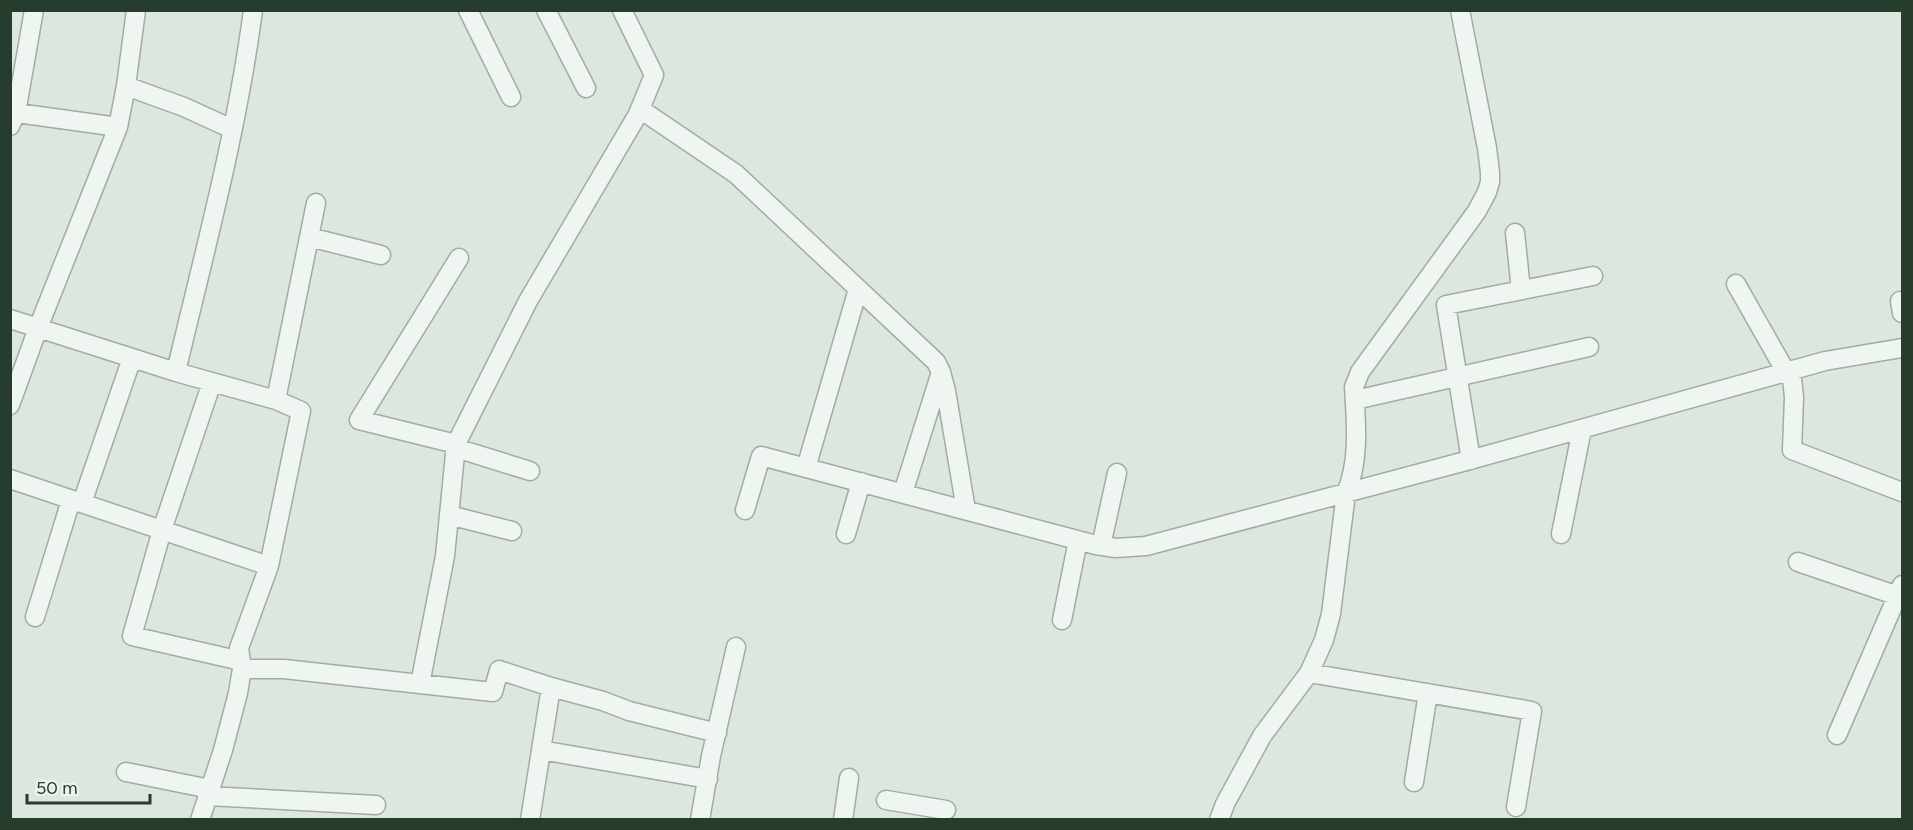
<svg xmlns="http://www.w3.org/2000/svg" width="1913" height="830" viewBox="0 0 1913 830" font-family="Figtree,sans-serif">
<style>
.lines{fill:none;stroke-linecap:round;stroke-linejoin:round}
.minor-casing{stroke:#9fada2;stroke-width:21}
.minor{stroke:#eff5f1;stroke-width:18}
</style>
<rect width="100%" height="100%" fill="#dde7df"/>
<g class="lines">
<g class="minor-casing">
<path id="minor" d="M468 10 511 97
M546 10 586 88
M126 86 184 107 232 129
M640 109 736 174 936 362 941 372 946 391 966 510
M10 112 118 127
M10 126 16 113 34 10
M1515 233 1521 290
M309 237 381 255
M1736 284 1786 372
M1900 301 1902 313
M10 319 176 372 276 400 301 411 269 566 239 648 242 669 238 693 223 750 200 820
M1791 370 1794 397 1792 450 1902 492
M176 372C204 253 237 133 253 10
M212 382 162 530 132 636 241 661
M276 400 316 203
M1355 400 1589 347
M10 405 38 328 118 127 126 86 136 10
M456 444 359 420 459 258
M456 448 530 471
M1471 460 1446 305 1593 276
M806 468 858 289
M10 479 269 566
M903 493 941 372
M82 503 132 358
M745 510 761 456 1096 545 1116 548 1146 546 1466 461 1825 361 1902 348
M449 515 512 531
M846 534 861 482
M1561 534 1582 429
M1101 546 1117 473
M1798 562 1898 596
M35 617 71 500
M1062 620 1078 540
M242 669H284L420 684 445 556 456 444 528 301 638 114 654 75 622 10
M1309 673 1532 711 1516 807
M420 684 493 692 499 670 551 687
M1837 735 1902 585
M541 750 708 779
M126 772 210 789
M1414 782 1428 693
M207 796 376 805
M886 800 946 810
M530 820 551 687 603 701 629 711 717 733
M700 820 711 756 736 647
M843 820 849 778
M1219 820 1225 804 1262 736 1309 673 1324 640 1331 614 1346 493C1360 461 1356 421 1354 387L1360 372 1477 211 1487 192 1490 182V172L1487 148 1460 10"/>
</g>
<use href="#minor" class="minor"/>
</g>
<rect width="1913" height="830" fill="none" stroke="#263d2d" stroke-width="24"/>
<path d="M27 794v9h123v-9" fill="none" stroke="#263d2d" stroke-width="3"/>
<text x="36" y="794" font-size="18" fill="#263d2d" stroke="#ecf4ee" stroke-width="4.5" paint-order="stroke">50 m</text>
</svg>
